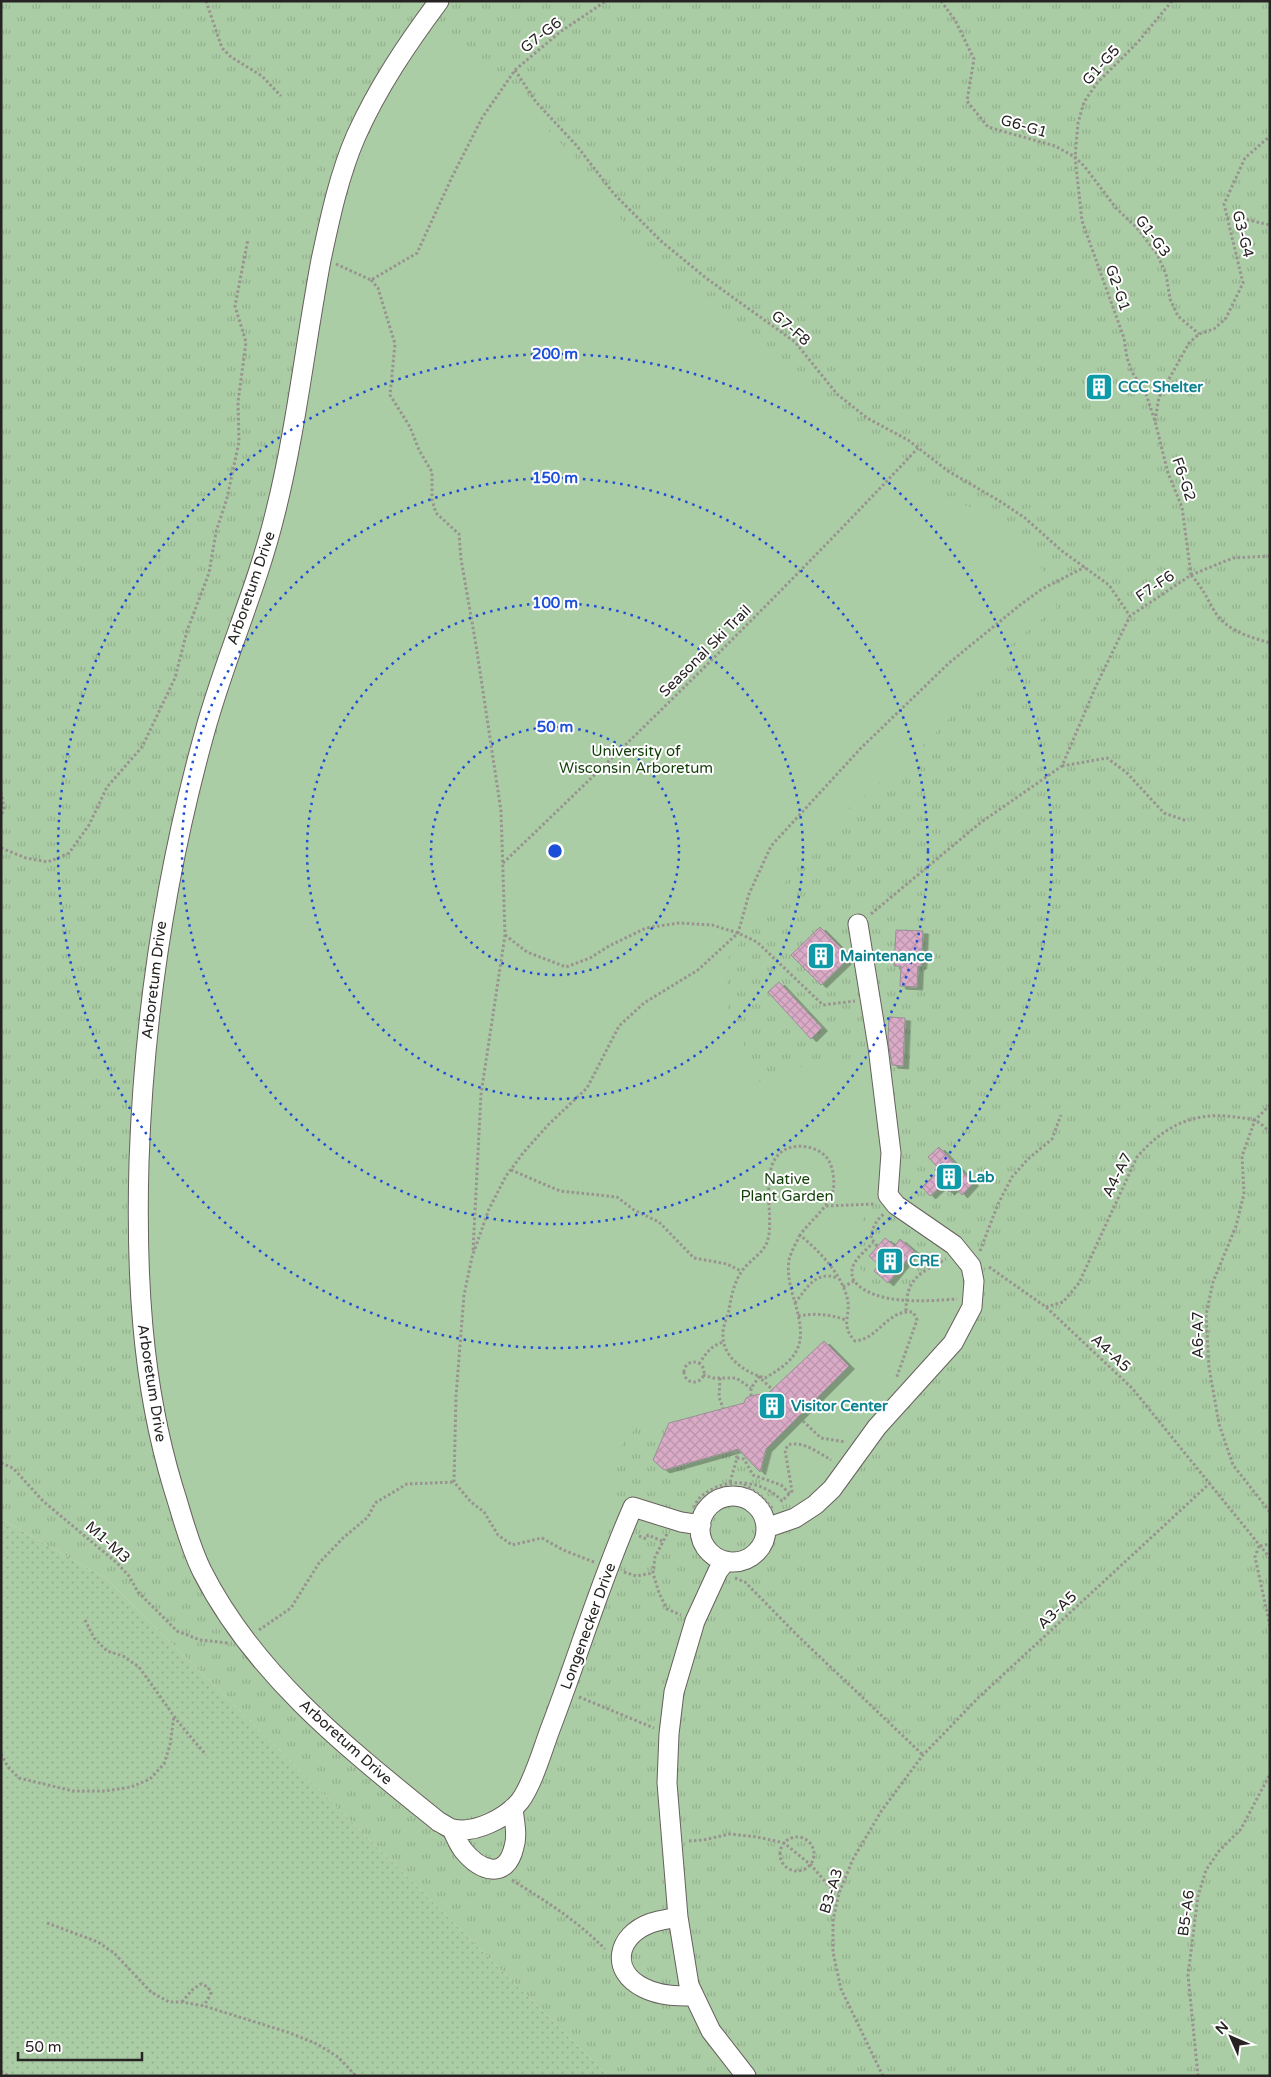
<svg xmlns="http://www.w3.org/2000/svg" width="1271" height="2077" viewBox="0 0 1271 2077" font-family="'Varela Round',sans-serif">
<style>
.grass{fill:url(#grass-dots)}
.park{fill:url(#park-tufts)}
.garden{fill:#abcda5}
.building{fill:url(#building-cross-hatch);stroke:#969093;filter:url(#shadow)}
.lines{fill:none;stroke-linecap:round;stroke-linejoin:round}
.minor-casing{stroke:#67605d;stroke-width:21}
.path{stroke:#999390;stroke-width:3;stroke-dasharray:2.5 2.5;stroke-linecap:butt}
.minor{stroke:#fff;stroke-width:19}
.ring{fill:none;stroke:#1d4ed8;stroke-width:2.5;stroke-dasharray:2.5 5}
.labels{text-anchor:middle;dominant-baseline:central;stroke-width:4;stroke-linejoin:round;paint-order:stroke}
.street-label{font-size:15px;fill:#262322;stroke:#fff}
.culture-label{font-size:15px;font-weight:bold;fill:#0d838f;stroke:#fff;text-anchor:start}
.park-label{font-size:15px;fill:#113f07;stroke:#fff}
.centre{fill:#1d4ed8;stroke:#fff;stroke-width:2.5}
.ring-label{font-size:15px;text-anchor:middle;font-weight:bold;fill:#1d4ed8;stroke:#fff;stroke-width:4;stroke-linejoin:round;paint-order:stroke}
</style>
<defs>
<pattern id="grass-dots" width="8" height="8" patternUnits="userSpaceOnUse" patternTransform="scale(1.25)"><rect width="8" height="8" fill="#abcda5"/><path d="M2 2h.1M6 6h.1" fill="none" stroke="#93b08e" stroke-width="1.8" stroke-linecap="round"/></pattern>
<pattern id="park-tufts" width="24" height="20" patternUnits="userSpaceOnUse" patternTransform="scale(1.25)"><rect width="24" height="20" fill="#abcda5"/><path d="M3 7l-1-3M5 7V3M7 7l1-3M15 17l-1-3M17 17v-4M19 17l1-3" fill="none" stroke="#93b08e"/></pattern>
<pattern id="building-cross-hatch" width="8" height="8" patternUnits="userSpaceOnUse" patternTransform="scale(1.25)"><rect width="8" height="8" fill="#daabc7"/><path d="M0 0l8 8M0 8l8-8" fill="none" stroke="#bb93ab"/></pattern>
<filter id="shadow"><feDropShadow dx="5.5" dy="3" stdDeviation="0" flood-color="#0004"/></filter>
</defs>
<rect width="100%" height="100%" fill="#e5ddda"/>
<path class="grass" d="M1 1519 107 1579 608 2076H1Z"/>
<path class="park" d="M1 1H1270V2076H608L107 1579 1 1519Z"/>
<path class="garden" d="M439 20 583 166 658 271 766 344 838 418 897 452 948 499 1001 518 1036 555 1057 607 1012 643 973 694 915 754 850 807 811 848 726 961 728 1009 760 1082 791 1069 821 1063 870 1059 883 1161 880 1191 866 1211 860 1232 857 1264 873 1284 895 1291 915 1286 935 1272 959 1262C962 1279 968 1297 961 1314 946 1351 899 1391 872 1422 849 1448 829 1480 801 1501L782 1483 760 1471 766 1449 849 1366 824 1342 762 1399 759 1394 746 1398 744 1403 669 1423 638 1425 615 1454 612 1481 619 1500 599 1561 519 1782 507 1796 485 1814 459 1818 431 1804 318 1710 273 1661 245 1623 216 1579 195 1533 174 1478 148 1343 144 1195 154 1021 190 831 220 727 235 659 288 488 311 386 322 294 349 192 387 91Z"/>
<path class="building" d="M820 927 850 957 821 985 791 955Z
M896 930 923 931 921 966H918L917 987 900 986 901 966H894Z
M779 982 822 1028 811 1039 768 992Z
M889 1017 905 1018 903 1066 892 1065 888 1040Z
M939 1147 973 1183 962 1195 955 1187 949 1192 942 1185 930 1196 922 1187 940 1170 928 1157Z
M885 1238 895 1246 900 1239 914 1251 888 1283 874 1271 879 1265 869 1256Z
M824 1341 849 1366 766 1449 760 1472 738 1449 664 1470 653 1460 669 1423 744 1403 746 1398 751 1396 759 1394 762 1399Z"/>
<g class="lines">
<g class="minor-casing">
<path id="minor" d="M439 1C407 44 378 87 356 136 339 175 330 218 321 260 305 345 296 431 275 514 257 588 225 658 205 731 165 875 144 1014 139 1162 136 1272 141 1381 173 1487 182 1515 189 1545 202 1571 255 1676 350 1750 439 1822 444 1824 448 1828 453 1829 475 1834 506 1818 520 1801 533 1784 543 1748 551 1727 579 1654 601 1579 633 1507L681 1522 701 1525
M700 1529a33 33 0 1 1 66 0a33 33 0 1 1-66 0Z
M766 1528 795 1518 815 1505 832 1489 877 1427 953 1343 972 1307 974 1281 971 1266 954 1245 896 1205 888 1195 891 1153 878 1047 858 924
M726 1561 718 1571 695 1621 674 1692 669 1734 667 1783 678 1917 689 1985 711 2031 746 2076
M452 1829C455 1836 458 1843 463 1850 480 1871 506 1881 514 1847 518 1835 514 1820 513 1808
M678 1917C669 1919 660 1920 651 1923 617 1935 609 1971 644 1988 660 1996 677 1996 694 1996"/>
</g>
<path class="path" d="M206 1 222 48 231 57 262 76 281 96
M941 1 955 20 974 59 967 101 988 127 1055 146 1075 157 1085 167 1116 208 1137 228 1157 254 1166 274 1170 299 1178 316 1199 334
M1172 1 1138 42 1097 83 1084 102 1078 123 1075 157 1082 221 1124 338 1127 358 1132 372 1146 394 1155 421 1168 473 1182 507 1191 575
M515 70 536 102 577 146 614 194 661 241 706 278 795 342 837 394 867 418 908 440 948 471 998 500 1025 518 1062 551 1109 585 1130 616
M1227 218H1240L1270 225
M336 264 371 280 417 253 452 177 482 118 515 70 560 32 606 1
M371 280 378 288 395 344 390 395 410 427 419 450 432 472V500L436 513 459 534 461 559 476 645 501 811 505 935 481 1094 473 1251
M1155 421 1159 397 1189 343 1199 334 1214 329 1226 318 1243 283 1224 204 1245 158 1270 136
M1191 575C1203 588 1206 597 1215 612 1227 631 1250 637 1270 643
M1062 766 1107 758 1126 772 1164 813 1187 821
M1 792 4 808 1 816
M1 848 26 858 48 862 69 853 89 825 107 787 142 747 175 678 187 631 209 573 216 532 227 498 239 442 238 402 246 342 235 306 248 239
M503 863C644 728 784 591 918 448
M871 914 980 823 1062 766 1096 686 1130 616 1191 575 1233 558 1270 556
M505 935 527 952 566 967 590 958 609 946 646 928 679 923 712 925 738 933 757 942 823 1005 855 1001
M1270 1105 1255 1120 1242 1156 1244 1194 1236 1226 1213 1282 1206 1315 1209 1367 1219 1424 1233 1465 1270 1512
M511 1170 560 1191 617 1197 634 1210 659 1222 694 1258 727 1264 741 1271
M826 1206 874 1204
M800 1235C796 1243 791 1252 789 1260 787 1273 790 1287 794 1299 806 1340 804 1356 765 1378 746 1373 723 1358 723 1336 722 1328 727 1318 729 1310 731 1297 734 1282 742 1271 749 1260 765 1253 768 1239 774 1216 760 1173 779 1154 792 1141 820 1145 829 1161 833 1168 835 1182 833 1190 830 1206 809 1222 800 1235 819 1251 840 1272 847 1297 852 1315 839 1324 855 1341 879 1339 887 1309 913 1312L917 1320 896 1379
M877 1246 871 1238C872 1228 876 1220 884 1214
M980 1251 998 1204 1012 1177 1028 1159 1052 1139 1061 1115
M989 1267 1046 1307 1132 1388 1270 1558
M854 1281C846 1265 862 1254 873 1243
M843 1287 854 1281C875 1306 927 1301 957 1299
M795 1303C807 1288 816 1270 837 1278
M1046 1307 1063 1302 1079 1283 1137 1157C1164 1126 1194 1111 1235 1117 1241 1118 1249 1118 1254 1120 1260 1122 1265 1128 1270 1132
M906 1311C906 1279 919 1273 946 1259
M798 1316C816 1313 829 1314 846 1320
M684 1372a10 10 0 1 1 20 0a10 10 0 1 1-20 0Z
M699 1364C706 1353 711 1346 723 1342
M703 1375 713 1378H736L751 1388
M720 1378 719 1397 723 1408
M751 1396V1388L759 1377 773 1390
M803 1421 821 1438 846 1442
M737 1458 744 1459 753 1475 781 1485 790 1494
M1 1463 13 1468 43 1501 117 1563 129 1576 138 1592 177 1631 200 1640 228 1643
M730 1482 737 1458 735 1450
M744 1484 761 1496 773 1509
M695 1508C696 1501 699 1497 706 1493 728 1477 763 1480 782 1501L792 1491 785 1450 788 1445C802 1440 819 1453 831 1460
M667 1534 655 1557 653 1573 659 1593 667 1609 681 1615
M639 1536 646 1539 648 1535 662 1541
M1259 1546 1255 1557 1270 1626
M1260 1546 1270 1544
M594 1562 563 1550 542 1538 512 1545 498 1535 484 1512 471 1502 454 1482 456 1396 464 1295 472 1257 489 1209 506 1176 523 1153 548 1125 587 1088 619 1026 644 1003 698 970 738 933 749 894 771 846 861 748 949 663 1020 605 1042 589 1085 567
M624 1572 636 1576 653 1573
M735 1578 745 1582 799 1637 923 1755
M85 1620 94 1638 107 1651 123 1656 139 1667 179 1723 206 1755
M259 1630 291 1608 319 1563 343 1538 368 1517 375 1503 407 1484 454 1482
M579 1697 654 1728
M1 1754 8 1767 19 1778 73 1791H105L131 1787 150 1779 164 1764 170 1745 174 1716
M780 1854a17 17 0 1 1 34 0a17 17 0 1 1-34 0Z
M689 1841 703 1840 730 1834 757 1837 784 1843 811 1865 829 1886 839 1893
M512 1880C547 1902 575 1919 605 1949
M47 1923 98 1942 114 1953 151 1992 169 2002H182L204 2006 290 2033 317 2044 338 2057 356 2076
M182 2002 192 1990 201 1984 208 1987 211 1993 204 2006
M1 2071 9 2076
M883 2076 841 1989 833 1952V1920L839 1893 853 1859 882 1810 923 1755 978 1698 1210 1483
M1198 2076 1188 1975 1198 1896 1206 1870 1219 1851 1241 1829 1270 1774"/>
<use href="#minor" class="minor"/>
</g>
<g class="ring">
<circle cx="555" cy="851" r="124"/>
<circle cx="555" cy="851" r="248"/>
<circle cx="555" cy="851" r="373"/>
<circle cx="555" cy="851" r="497"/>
</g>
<defs>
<g id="building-square" transform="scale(1.4375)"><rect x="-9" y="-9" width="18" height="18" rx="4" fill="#0f9aa8" stroke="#fff"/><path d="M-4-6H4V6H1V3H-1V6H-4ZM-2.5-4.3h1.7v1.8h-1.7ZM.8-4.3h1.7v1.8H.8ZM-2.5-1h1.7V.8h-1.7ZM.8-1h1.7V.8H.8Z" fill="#fff"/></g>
</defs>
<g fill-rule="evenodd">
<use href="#building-square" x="1099" y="387"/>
<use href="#building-square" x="821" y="956"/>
<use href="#building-square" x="949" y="1177"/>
<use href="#building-square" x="890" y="1261"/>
<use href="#building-square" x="772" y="1406"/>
</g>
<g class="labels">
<g class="street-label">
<text transform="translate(541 35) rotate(-38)">G7-G6</text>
<text transform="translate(1101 65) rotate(-48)">G1-G5</text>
<text transform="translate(1024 126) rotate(16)">G6-G1</text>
<text transform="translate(1243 234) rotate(76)">G3-G4</text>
<text transform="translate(1153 236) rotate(53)">G1-G3</text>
<text transform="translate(1118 288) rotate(71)">G2-G1</text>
<text transform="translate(791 328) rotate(40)">G7-F8</text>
<text transform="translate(1184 479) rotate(71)">F6-G2</text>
<text transform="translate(1155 586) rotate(-34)">F7-F6</text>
<text transform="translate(251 588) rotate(-71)">Arboretum Drive</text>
<text transform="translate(705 651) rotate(-45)">Seasonal Ski Trail</text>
<text transform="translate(154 980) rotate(-83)">Arboretum Drive</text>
<text transform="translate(1117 1175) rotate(-63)">A4-A7</text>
<text transform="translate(1198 1335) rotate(-90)">A6-A7</text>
<text transform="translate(1111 1353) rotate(43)">A4-A5</text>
<text transform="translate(152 1383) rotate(81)">Arboretum Drive</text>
<text transform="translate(108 1542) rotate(42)">M1-M3</text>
<text transform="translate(1057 1610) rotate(-43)">A3-A5</text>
<text transform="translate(588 1626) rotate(-70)">Longenecker Drive</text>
<text transform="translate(346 1742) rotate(42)">Arboretum Drive</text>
<text transform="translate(831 1891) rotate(-73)">B3-A3</text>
<text transform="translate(1186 1913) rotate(-82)">B5-A6</text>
</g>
<g class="culture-label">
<text x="1118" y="387">CCC Shelter</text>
<text x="840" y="956">Maintenance</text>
<text x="968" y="1177">Lab</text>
<text x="909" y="1261">CRE</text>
<text x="791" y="1406">Visitor Center</text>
</g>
<g class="park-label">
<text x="636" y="751">University of<tspan x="636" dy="17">Wisconsin Arboretum</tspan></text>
<text x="787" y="1179">Native<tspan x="787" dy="17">Plant Garden</tspan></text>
</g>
</g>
<circle cx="555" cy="851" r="8" class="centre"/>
<g class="ring-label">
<text x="555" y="359">200 m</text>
<text x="555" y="483">150 m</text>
<text x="555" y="608">100 m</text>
<text x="555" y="732">50 m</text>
</g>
<rect width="1271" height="2077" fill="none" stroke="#262322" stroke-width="5"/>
<g transform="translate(1231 2037) rotate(315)" stroke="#ffffff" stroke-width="4" paint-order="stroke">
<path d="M0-4L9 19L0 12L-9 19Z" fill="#262322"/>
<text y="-8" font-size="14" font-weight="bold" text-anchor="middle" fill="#262322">N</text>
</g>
<path d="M18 2052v8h124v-8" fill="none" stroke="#262322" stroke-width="2.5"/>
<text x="25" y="2052" font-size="15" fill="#262322" stroke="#ffffff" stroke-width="4" paint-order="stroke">50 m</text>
</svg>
